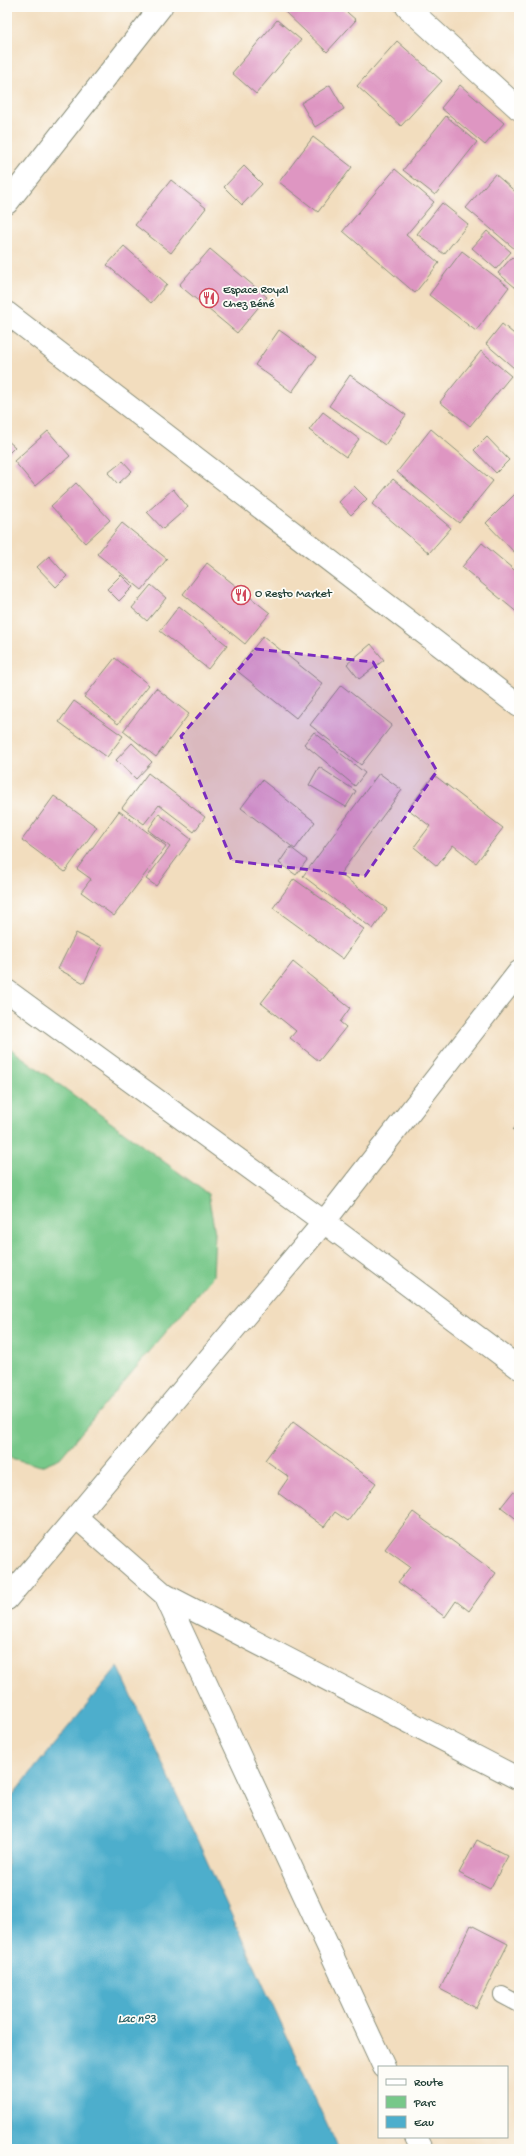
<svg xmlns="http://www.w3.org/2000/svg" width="526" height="2156" viewBox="0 0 526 2156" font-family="'Gochi Hand',sans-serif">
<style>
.green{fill:#77c889;stroke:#4b825e}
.water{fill:#4daecc;stroke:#367680}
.building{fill:#de96c2}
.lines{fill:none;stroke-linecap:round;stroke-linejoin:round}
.service-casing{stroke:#888d79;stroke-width:18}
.minor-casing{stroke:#888d79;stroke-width:24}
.service{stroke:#fff;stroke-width:16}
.minor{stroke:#fff;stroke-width:22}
.marked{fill:#7b2cbf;fill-opacity:0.2;stroke:#7b2cbf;stroke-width:3;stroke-dasharray:8 5;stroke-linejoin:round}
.labels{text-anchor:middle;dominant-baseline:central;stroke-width:3.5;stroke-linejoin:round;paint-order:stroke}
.poi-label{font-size:12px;fill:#1f3d34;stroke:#fdfcf7;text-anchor:start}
.water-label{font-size:13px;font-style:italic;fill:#2d5f62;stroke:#fdfcf7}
</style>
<rect width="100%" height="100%" fill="#fdfcf7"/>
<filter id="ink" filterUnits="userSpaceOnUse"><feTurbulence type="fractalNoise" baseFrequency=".025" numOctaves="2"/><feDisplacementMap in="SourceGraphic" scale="8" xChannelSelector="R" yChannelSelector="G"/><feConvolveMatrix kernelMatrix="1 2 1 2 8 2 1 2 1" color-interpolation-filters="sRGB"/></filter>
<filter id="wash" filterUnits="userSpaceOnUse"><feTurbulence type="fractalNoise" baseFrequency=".012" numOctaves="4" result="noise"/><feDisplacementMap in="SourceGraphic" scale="16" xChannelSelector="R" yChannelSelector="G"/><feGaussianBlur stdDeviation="0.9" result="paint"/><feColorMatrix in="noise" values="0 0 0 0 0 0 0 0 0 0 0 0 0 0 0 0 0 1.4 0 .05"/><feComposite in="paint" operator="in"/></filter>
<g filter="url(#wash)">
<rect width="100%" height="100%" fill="#f2ddbe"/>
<path class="green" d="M7 1046 208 1194 215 1233 213 1276 60 1458 41 1466 7 1457Z"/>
<path class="water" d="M118 1666 338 2149H7V1802Z"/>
<g id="blocks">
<path class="building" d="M289 7H341L356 20 327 52 285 12Z
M277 20 301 40 256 94 232 73Z
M397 41 442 81 401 126 357 86Z
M330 85 344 109 315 127 301 103Z
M460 85 504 123 485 145 441 108Z
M446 116 477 142 435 195 403 170Z
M313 137 352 167 318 212 279 182Z
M244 166 262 184 242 205 224 187Z
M395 169 434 202 406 235 439 263 415 293 343 231Z
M495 174 519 195V246L516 250 466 208Z
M171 180 206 208 171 253 135 225Z
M442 203 468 224 444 254 417 234Z
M487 231 511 252 496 269 472 248Z
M124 246 167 284 151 303 107 265Z
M210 249 267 297 237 333 179 285Z
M462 251 509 287 476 331 429 295Z
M512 257 519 264V284L516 288 498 273Z
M502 324 519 338V362L514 368 486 344Z
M279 330 317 357 292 392 255 365Z
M481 351 511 376 470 426 440 402Z
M350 375 406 415 385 445 329 406Z
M323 412 359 439 346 457 309 430Z
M431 429 493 481 459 523 397 472Z
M48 431 70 456 35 486 14 461Z
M487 437 509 460 496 473 474 450Z
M7 440 15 447 7 455Z
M123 461 132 471 118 484 108 473Z
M393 479 451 528 429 553 372 504Z
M76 483 110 520 85 543 51 506Z
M354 486 367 499 351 515 339 502Z
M173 489 188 507 163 529 147 512Z
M519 490V551L516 554 486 523Z
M122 523 167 559 142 590 97 554Z
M482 543 519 574V614L462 567Z
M49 556 67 576 56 587 37 567Z
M207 563 270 613 245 644 183 594Z
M121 575 133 587 119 601 107 589Z
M151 585 166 598 147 621 132 608Z
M179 606 227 645 208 669 160 631Z
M263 636 323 684 296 718 236 670Z
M371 644 384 660 359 679 347 664Z
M115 658 149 685 118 724 84 697Z
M341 685 392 725 361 765 310 725Z
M156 688 189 714 156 757 123 731Z
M74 701 123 736 107 757 59 722Z
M314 732 365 773 355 786 304 744Z
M132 743 152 762 136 779 116 760Z
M319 767 356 791 346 807 309 785Z
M148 773 205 817 194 832 159 805 144 824 122 808Z
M379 773 402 790 340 874 387 909 373 929 303 876Z
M434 775 503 828 476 863 453 845 437 866 414 847 430 826 408 809Z
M262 780 315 822 295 849 241 808Z
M54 796 97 827 65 872 22 840Z
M119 811 166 846 114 916 81 892 91 879 77 869Z
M159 814 191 839 156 886 146 879 170 847 148 830Z
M290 847 307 860 296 875 279 863Z
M294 879 364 929 343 959 273 908Z
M76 933 102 946 84 983 58 969Z
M293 962 350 1008 340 1022 346 1027 319 1061 290 1038 296 1031 261 1003Z
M519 1122V1134L513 1130Z
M293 1422 376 1483 348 1521 335 1512 324 1527 278 1493 289 1477 265 1460Z
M513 1492 519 1496V1521L501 1507Z
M413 1512 496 1573 469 1611 456 1601 445 1617 398 1582 410 1567 385 1549Z
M477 1840 508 1856 490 1889 459 1873Z
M471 1925 508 1944 476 2008 440 1989Z"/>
</g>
</g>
<g filter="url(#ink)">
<use href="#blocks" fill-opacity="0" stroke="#888d79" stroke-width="1"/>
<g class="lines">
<g class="service-casing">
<path id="service" d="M502 1995 519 2004"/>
</g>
<g class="minor-casing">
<path id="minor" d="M407 7 519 109
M7 203 161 7
M7 313 519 706
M7 991 324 1222 519 1368
M76 1517 165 1595 384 2067
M165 1595 519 1779
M7 1599 324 1222 519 972
M416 2137 422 2149"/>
</g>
<use href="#service" class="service"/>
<use href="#minor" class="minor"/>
</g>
</g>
<path class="marked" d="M256 649 373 662 437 771 365 876 232 861 181 736Z"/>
<defs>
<g id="restaurant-ring" transform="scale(1)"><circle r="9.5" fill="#fdfcf7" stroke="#d1495b" stroke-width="1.5"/><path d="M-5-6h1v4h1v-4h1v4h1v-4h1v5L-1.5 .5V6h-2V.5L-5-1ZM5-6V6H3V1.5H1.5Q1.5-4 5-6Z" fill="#d1495b"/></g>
</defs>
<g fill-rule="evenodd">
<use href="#restaurant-ring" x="209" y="298"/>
<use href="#restaurant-ring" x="241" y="595"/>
</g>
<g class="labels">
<g class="poi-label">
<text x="223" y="291">Espace Royal<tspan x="223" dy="14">Chez Béné</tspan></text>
<text x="255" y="595">O Resto Market</text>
</g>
<g class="water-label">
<text x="137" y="2019">Lac n°3</text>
</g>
</g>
<rect width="526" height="2156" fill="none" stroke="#fdfcf7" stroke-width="24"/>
<rect x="378" y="2066" width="130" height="72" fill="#fdfcf7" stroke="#a4b0a9"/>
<rect x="386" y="2079" width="20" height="6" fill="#ffffff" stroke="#a4b0a9"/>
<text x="414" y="2086" font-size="12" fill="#1f3d34">Route</text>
<rect x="386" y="2096" width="20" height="12" fill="#77c889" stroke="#a4b0a9"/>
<text x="414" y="2106" font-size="12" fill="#1f3d34">Parc</text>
<rect x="386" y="2116" width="20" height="12" fill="#4daecc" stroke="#a4b0a9"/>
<text x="414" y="2126" font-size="12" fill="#1f3d34">Eau</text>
</svg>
